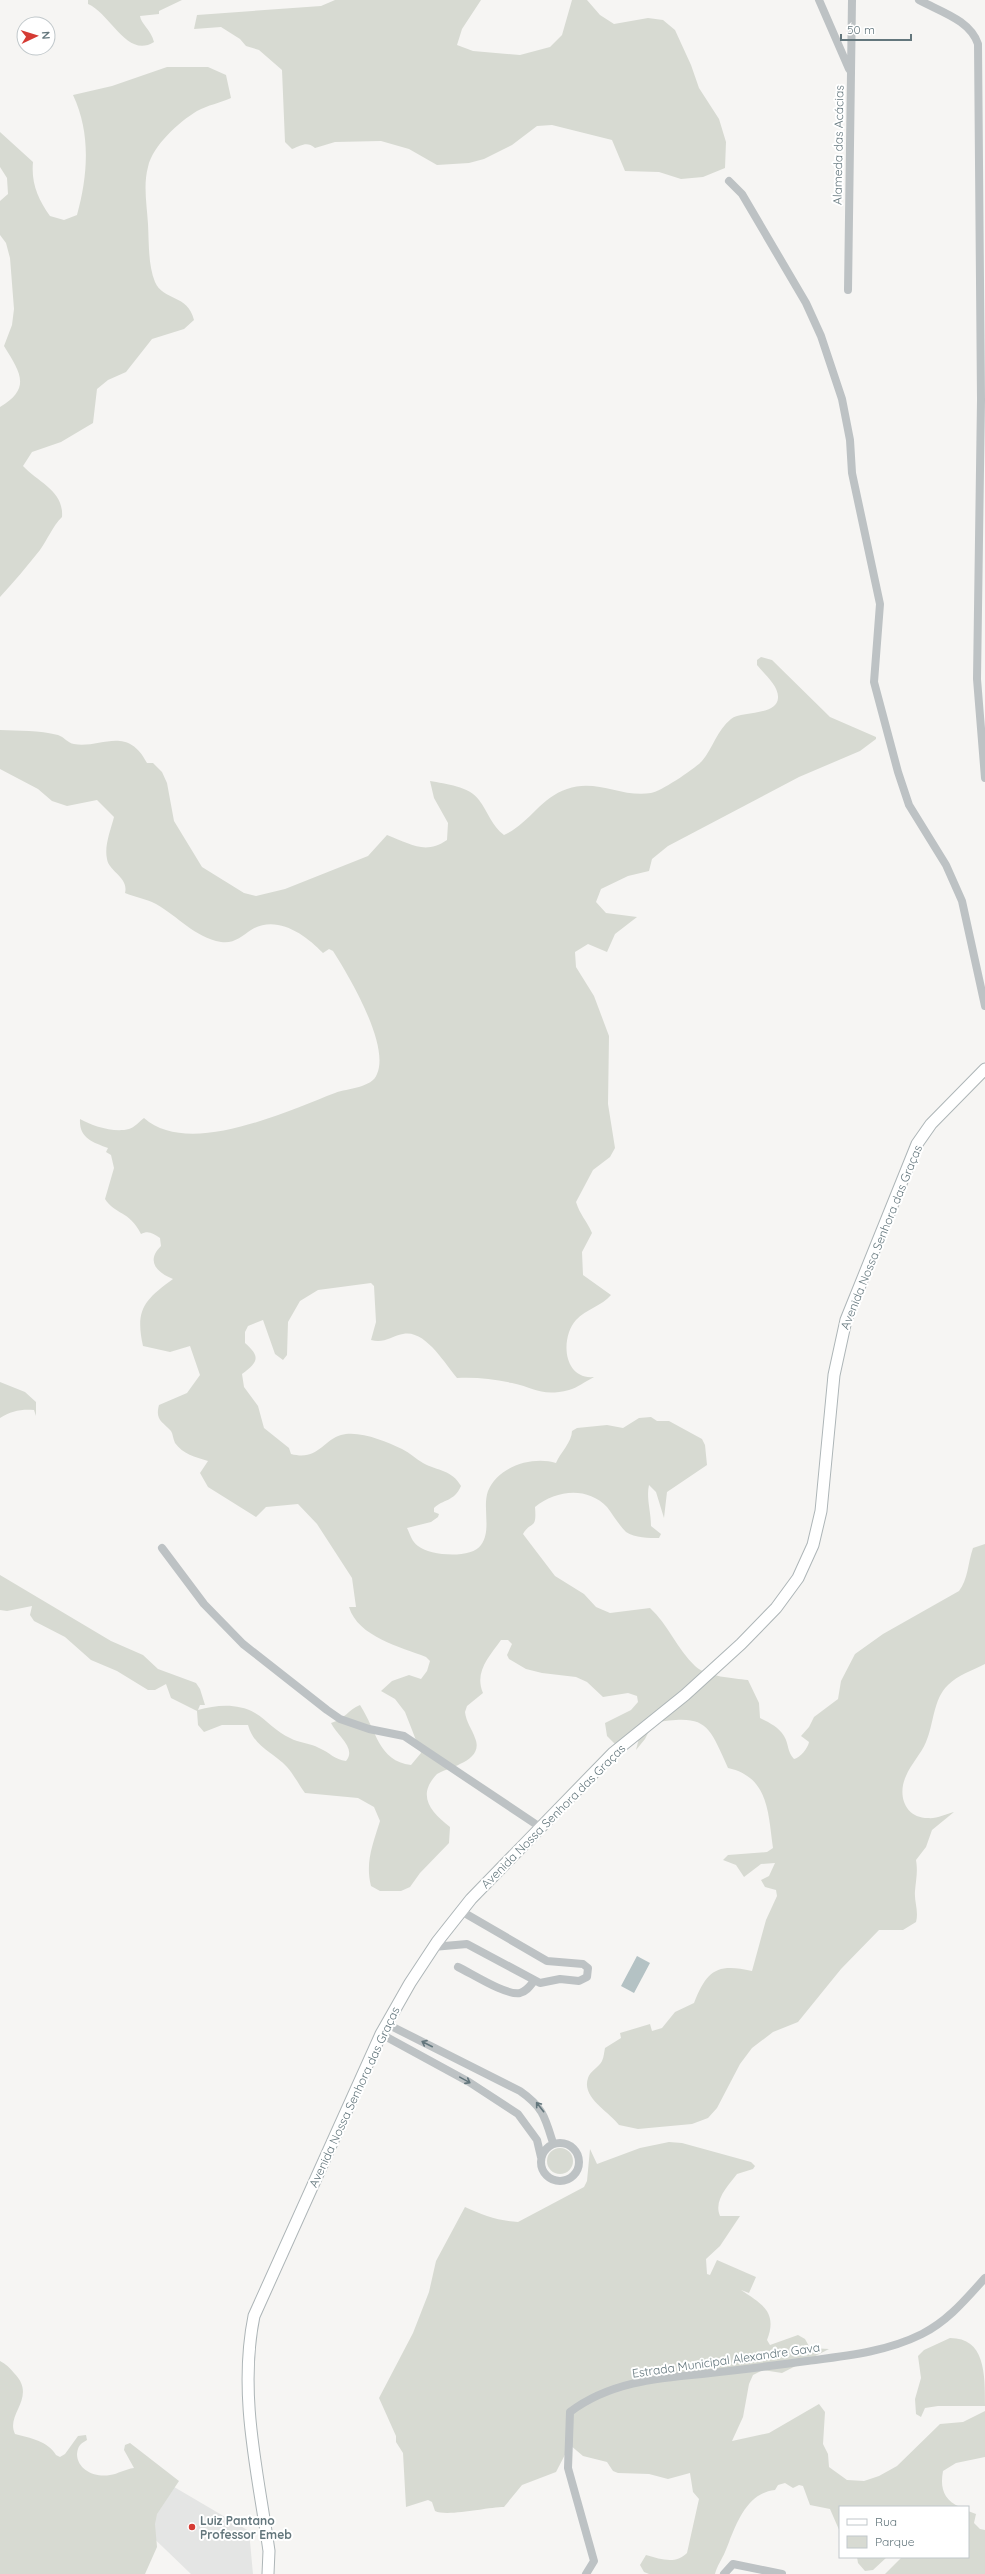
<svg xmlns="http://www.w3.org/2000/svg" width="985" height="2574" viewBox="0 0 985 2574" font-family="Quicksand,sans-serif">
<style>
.built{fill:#e4e5e4}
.green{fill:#d7dad2}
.water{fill:#b4c2c4}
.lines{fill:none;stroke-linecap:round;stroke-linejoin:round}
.secondary-casing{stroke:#adb5b7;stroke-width:13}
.street{stroke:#bdc2c4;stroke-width:8}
.secondary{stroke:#fff;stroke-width:11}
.oneway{stroke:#63767c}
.poi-dot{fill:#d53b34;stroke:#fff;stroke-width:1.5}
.labels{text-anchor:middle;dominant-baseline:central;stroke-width:4;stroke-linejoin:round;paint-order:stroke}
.street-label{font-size:12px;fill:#63767c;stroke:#fff}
.poi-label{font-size:12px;font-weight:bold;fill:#63767c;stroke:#fff;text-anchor:start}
</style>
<rect width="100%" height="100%" fill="#f6f5f3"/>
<path class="built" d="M169 2484 249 2531 253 2574H191L139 2524Z"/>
<path class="green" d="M88 0H182L159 11V14L140 16C141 24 151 30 154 42 127 59 111 14 88 4Z
M335 0H481L462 29 457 45 473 51 520 55 550 47 562 35 572 0H587L600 15 614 24 648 18 663 20 675 30 691 65 699 88 719 119 726 142 725 168 703 177 681 179 659 172 625 171 612 140 552 125 537 126 512 145 484 159 469 163 437 165 409 149 381 141 335 142 315 148C307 141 302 145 292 149L285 142 282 70 259 50 246 46 240 39 221 27 194 29 197 15 321 6Z
M167 67H208L226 75 231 98C220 103 208 105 197 111 179 122 153 145 148 167 143 185 147 206 148 224 149 242 148 265 155 282 163 301 188 294 194 320L184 329 152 339 126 372 108 380 97 389 93 423 61 442 32 452 23 466C39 483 64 491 62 517 52 527 48 539 40 550 27 566 14 582 0 597V407C32 388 20 372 4 346L12 325 14 309 10 258 6 243 0 235V201L8 194 7 178 0 167V132L33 162C31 183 38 199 50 216L64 220 77 215C88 175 91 133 73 95L112 86Z
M761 657 772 660 830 717 876 737V739L860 751 799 777 668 846 652 859 649 871 628 876 601 889 596 902 606 913 637 917 615 934 607 952 588 944 575 952 576 967 594 996 609 1036 608 1104 615 1148 610 1157 593 1170 576 1202C580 1215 587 1221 592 1233L582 1252 583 1275 611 1295C602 1306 586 1309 576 1320 560 1338 563 1380 594 1377 586 1381 577 1388 569 1390 541 1397 536 1388 512 1383 493 1379 476 1377 457 1378 445 1364 425 1329 403 1334 391 1336 384 1344 371 1340L376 1322 374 1286 371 1283 318 1290 300 1301 288 1322 287 1355 283 1360 275 1354 263 1320 248 1326 245 1332V1343C261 1357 258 1362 242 1374L244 1387 258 1406 264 1428 289 1448 291 1454C318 1461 322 1441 341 1435 359 1430 385 1441 402 1449 410 1453 416 1459 423 1463 438 1471 452 1470 461 1486 454 1502 443 1499 434 1508V1512L439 1514 438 1517 431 1522 407 1528C410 1534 412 1542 418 1546 430 1556 472 1559 481 1545 492 1530 482 1508 488 1491 498 1466 533 1456 556 1463 560 1453 572 1442 572 1431L577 1428 607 1425 623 1428 639 1418 651 1417 657 1421H669L702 1439 705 1445 707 1465 667 1492 664 1518 656 1492 649 1485C646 1498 651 1511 651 1526L661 1534 659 1538C649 1538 635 1538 626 1532 619 1525 613 1515 607 1507 587 1486 556 1490 535 1507 537 1531 531 1520 523 1534L555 1576 584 1594 596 1607 610 1613 650 1608C668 1624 677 1649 695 1666 707 1677 733 1678 748 1680L759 1703 760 1718C768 1722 779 1727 784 1736 789 1744 787 1752 794 1759 800 1758 808 1748 809 1742L801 1736 809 1727 814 1717 838 1699 841 1681 855 1654 883 1634 959 1591C968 1580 968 1562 973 1548L985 1544V1664C973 1670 958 1675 948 1685 933 1699 934 1724 926 1742 921 1754 911 1764 906 1776 897 1795 905 1818 928 1818 936 1819 946 1814 954 1812L932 1830 926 1847 916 1860C918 1872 916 1879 915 1891 914 1902 919 1911 916 1922L903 1930H879L841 1969 798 2022 773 2032 752 2048 740 2064 717 2108 708 2118 692 2124 638 2129 619 2125C610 2112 581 2098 588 2078 590 2071 599 2067 602 2061 604 2057 604 2052 605 2048L621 2038 620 2033 650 2024 652 2031 662 2028 675 2012 694 2003C707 1971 716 1963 752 1971L766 1920 777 1896 776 1890 765 1887 761 1880 769 1876 775 1863 761 1864 744 1877 736 1865 723 1860 728 1855 767 1852 773 1848C768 1813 769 1777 728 1768 708 1723 706 1714 653 1723L645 1739 636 1750 639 1738 616 1745 607 1736 605 1723 631 1710 638 1702 637 1696 628 1693 603 1697 587 1682 576 1677 542 1673 526 1669 509 1659 507 1655 512 1644 508 1640H501C489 1657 474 1672 483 1693L467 1706 465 1712C466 1722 472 1729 475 1738 485 1761 448 1767 437 1774 416 1796 431 1812 450 1827L449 1843 420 1873 410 1887 401 1891H380L371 1886C365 1862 373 1844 380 1821L374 1807 358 1798 305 1793C299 1785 294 1775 287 1767 273 1752 254 1747 248 1725H222L204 1732 198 1725 197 1711 171 1698 166 1684 155 1690H148L117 1671 91 1660 65 1637 34 1621 30 1615 32 1606 7 1611 0 1610V1575L111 1641 143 1655 158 1669 196 1683 200 1689 205 1705H200L198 1710C217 1705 237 1703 255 1713 267 1720 276 1732 290 1738 299 1743 310 1743 319 1748 329 1752 335 1760 346 1761 357 1748 337 1736 331 1723 345 1719 348 1710 360 1705 377 1731 378 1761 411 1765L421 1753 405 1712 395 1699 381 1691 392 1681 409 1675 421 1679 427 1671 430 1661 426 1657C401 1647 358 1637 349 1607H356L352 1578 317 1524 298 1504 266 1507 256 1517 208 1487 200 1473 208 1461C195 1457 183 1454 175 1443 173 1439 173 1434 171 1431 162 1421 155 1420 159 1405L187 1393 200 1375 190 1346 170 1352 143 1346C135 1310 144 1300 173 1279 156 1272 146 1261 161 1246L160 1238C153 1233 148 1230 141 1234 129 1210 115 1215 105 1199L114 1168 111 1155 106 1152 108 1148C92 1142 79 1138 80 1119 92 1126 114 1133 129 1129 134 1128 140 1121 144 1118 189 1158 287 1111 335 1093 348 1088 372 1088 377 1074 390 1045 349 976 333 951L329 949 323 953C305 934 276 914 251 930 242 936 234 944 221 942 194 937 179 917 156 904 147 899 135 897 125 893 129 877 109 872 107 859 104 846 111 829 114 817L97 800 67 806 52 801 38 789 0 769V730C19 731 39 730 58 735 64 737 68 743 74 744 100 749 127 724 147 763H153L162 772 167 783 174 821 202 867 244 893 256 896 285 889 368 856 387 835C411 844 425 855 447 840L448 823 434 798 430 781C446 784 469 786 479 800 488 812 492 826 504 835 529 824 540 798 567 789 596 778 622 798 651 793 660 792 696 768 702 761 713 748 717 730 731 719 741 711 777 716 778 698 779 686 764 674 757 665V660Z
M0 1382 25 1392 36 1402V1416L34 1410C21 1409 11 1411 0 1418Z
M669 2142 682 2143 751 2162 755 2166 753 2169 737 2174C729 2185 713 2200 720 2216H740L720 2246 706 2259 707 2274 710 2275 717 2260 756 2277 749 2293 741 2290C762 2304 778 2312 767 2340L770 2345 798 2335 805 2339 810 2348 829 2349 782 2373 763 2370 753 2375 749 2384 743 2417 732 2441 769 2433 819 2404 825 2412 823 2444 828 2454 829 2467 847 2480 864 2481 879 2476 897 2466 940 2424 963 2422 985 2411V2457L956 2463 943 2471C940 2487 943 2500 960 2507H840V2532L830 2509 810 2505 803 2486 799 2485 793 2488 785 2483 778 2485 775 2490C745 2493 735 2528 725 2552 722 2559 717 2566 715 2574H649L644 2572 640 2565 646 2555C661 2559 675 2565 687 2553L699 2499 693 2492 690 2473 668 2479 649 2474 618 2473 613 2471 607 2462 583 2456 570 2445 556 2472 522 2485 504 2507C488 2507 447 2517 435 2511L432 2502 428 2500 406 2507 403 2453 396 2442V2436L379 2398 413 2333 429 2292 436 2261 465 2207C482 2215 499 2221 518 2222L584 2187 587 2181 590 2149 597 2164 640 2148Z
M547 2161a13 13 0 1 1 26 0a13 13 0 1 1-26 0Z
M950 2338C985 2338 985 2373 985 2406H938L925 2408 921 2417 916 2414 915 2399 921 2378 918 2356 924 2350Z
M0 2361C6 2364 10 2368 14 2373 38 2397 5 2414 15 2434 30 2438 48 2441 56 2455L60 2457 65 2454 78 2436 86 2435 87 2440C80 2444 78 2446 77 2454 77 2470 96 2478 110 2475 118 2474 125 2469 134 2468L124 2450 125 2445 130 2443 179 2481 157 2514 155 2524 157 2547 145 2574H0Z
M968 2511 976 2514 974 2523 980 2529 985 2530V2574H885L902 2557H968Z
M857 2557H887L873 2570 865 2571 858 2563Z"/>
<path class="water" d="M637 1956 650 1963 634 1993 621 1986Z"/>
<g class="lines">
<g class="secondary-casing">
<path id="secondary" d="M268 2574 269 2551C258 2473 238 2395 254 2316L381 2034 410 1983 437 1942 471 1899 613 1753 685 1695 741 1644 776 1608 798 1578 813 1545 821 1511 834 1375 846 1320 917 1144 931 1124 985 1069"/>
</g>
<path class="street" d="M819 0 849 69
M919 0C941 12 970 20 978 44L981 400 977 679 985 778
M729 181 742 194 806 303 821 336 842 399 850 440 852 473 880 604 874 682 898 772 909 805 946 865 962 901 985 1006
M848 290 852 0
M162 1548 204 1604 243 1644 327 1710 340 1719 369 1729 404 1736 540 1827
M433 1947 467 1944 540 1983 560 1979 579 1981 587 1977 588 1968 583 1964 547 1961 461 1911
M458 1967C471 1973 506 1996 520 1993 527 1991 530 1986 534 1981
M387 2024 520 2091C543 2107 545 2117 553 2143
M381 2034 469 2082 518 2114 537 2140 541 2157
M541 2162a19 19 0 1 1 38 0a19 19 0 1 1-38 0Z
M586 2574 594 2561 568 2468 570 2412C608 2383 655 2378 702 2374 737 2370 772 2366 807 2361 846 2356 886 2352 922 2334 948 2321 966 2299 985 2278
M724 2574 733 2564 782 2574"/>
<use href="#secondary" class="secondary"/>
</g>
<defs><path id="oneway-shaft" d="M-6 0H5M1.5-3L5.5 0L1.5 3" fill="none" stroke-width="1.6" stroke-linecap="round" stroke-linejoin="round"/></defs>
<g class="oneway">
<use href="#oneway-shaft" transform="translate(427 2044) rotate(-153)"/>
<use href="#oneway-shaft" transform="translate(465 2080) rotate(29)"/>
<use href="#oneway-shaft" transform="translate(540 2107) rotate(-128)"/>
</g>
<circle class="poi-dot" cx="192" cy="2527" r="4"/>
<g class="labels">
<g class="street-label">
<text transform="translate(838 145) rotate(-89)">Alameda das Acácias</text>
<text transform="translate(881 1237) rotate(-68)">Avenida Nossa Senhora das Graças</text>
<text transform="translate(553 1816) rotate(-45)">Avenida Nossa Senhora das Graças</text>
<text transform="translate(354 2097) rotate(-65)">Avenida Nossa Senhora das Graças</text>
<text transform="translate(726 2360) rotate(-8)">Estrada Municipal Alexandre Gava</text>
</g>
<g class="poi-label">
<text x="200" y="2520">Luiz Pantano<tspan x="200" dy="14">Professor Emeb</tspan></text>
</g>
</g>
<rect x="839" y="2506" width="130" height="52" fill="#ffffff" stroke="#c1c8cb"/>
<rect x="847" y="2519" width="20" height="6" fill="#ffffff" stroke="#c1c8cb"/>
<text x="875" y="2526" font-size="12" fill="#63767c">Rua</text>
<rect x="847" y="2536" width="20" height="12" fill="#d7dad2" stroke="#c1c8cb"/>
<text x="875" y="2546" font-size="12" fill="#63767c">Parque</text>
<g transform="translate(36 36) rotate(86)"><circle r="19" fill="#ffffff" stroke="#c1c8cb"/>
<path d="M0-3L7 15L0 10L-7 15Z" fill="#d53b34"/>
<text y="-6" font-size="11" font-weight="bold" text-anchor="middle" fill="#63767c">N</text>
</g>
<path d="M841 34v6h70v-6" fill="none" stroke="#63767c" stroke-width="2"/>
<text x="847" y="34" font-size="12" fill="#63767c" stroke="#ffffff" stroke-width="3" paint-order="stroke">50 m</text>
</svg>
